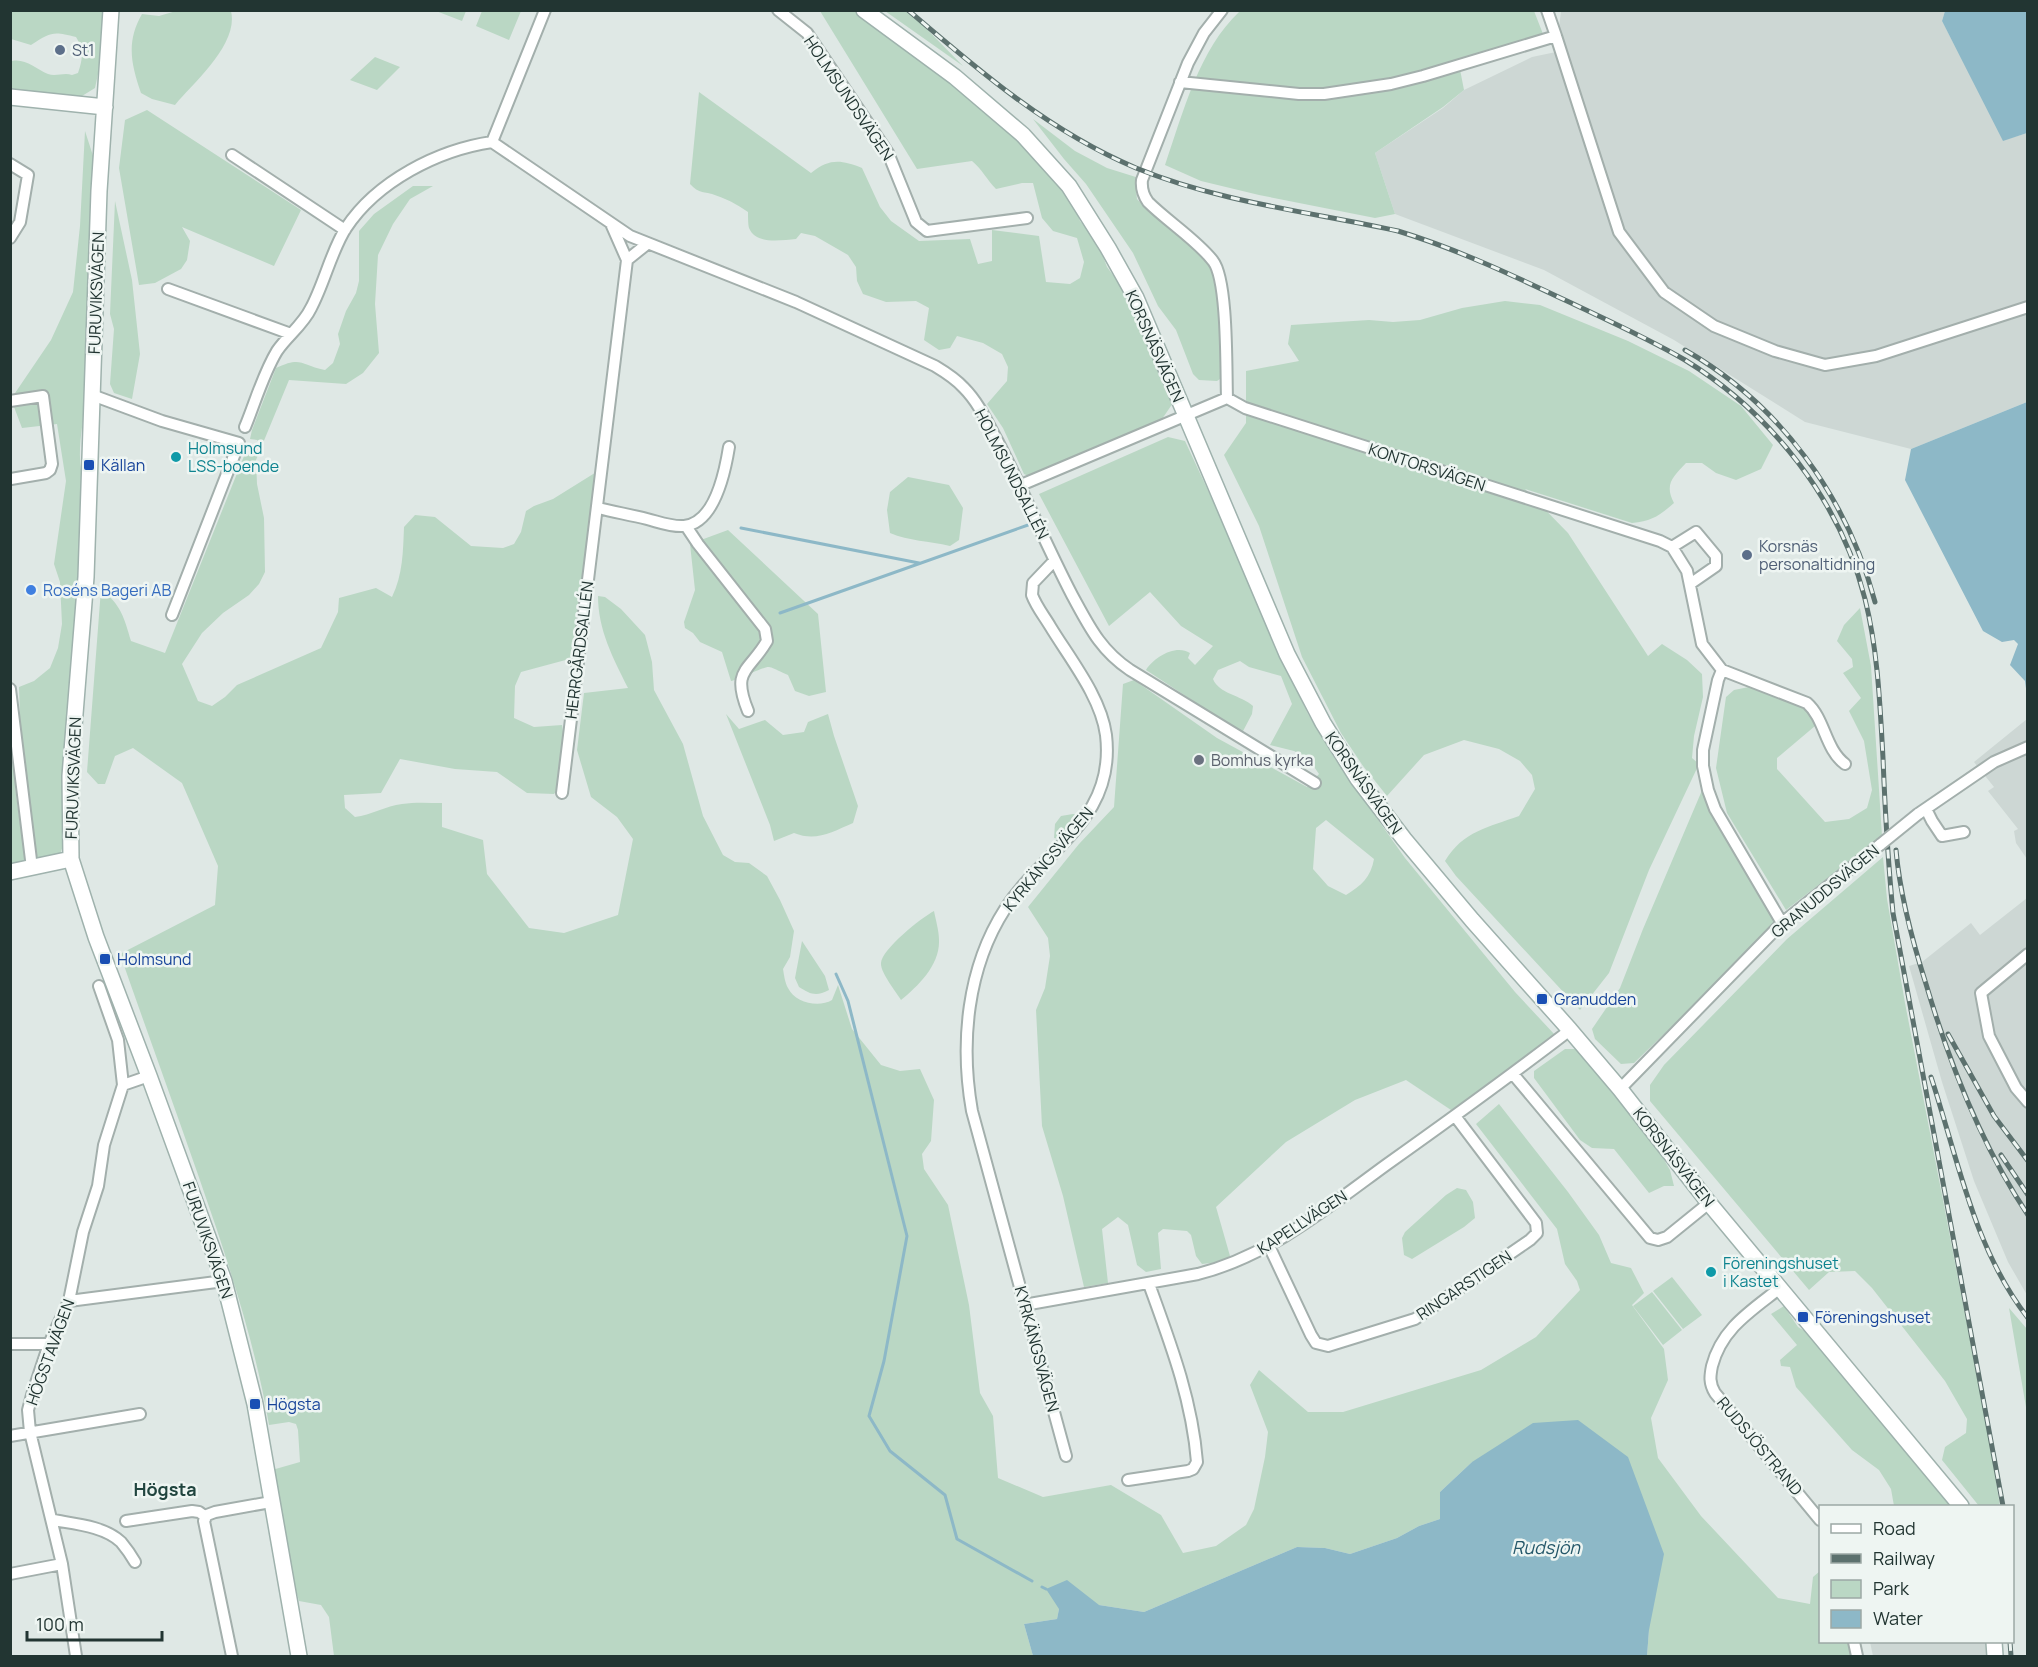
<svg xmlns="http://www.w3.org/2000/svg" width="2038" height="1667" viewBox="0 0 2038 1667" font-family="Manrope,sans-serif">
<style>
.built{fill:#cdd7d4}
.green{fill:#bad7c4;fill-rule:evenodd}
.water{fill:#8db8c7}
.lines{fill:none;stroke-linecap:round;stroke-linejoin:round}
.stream{stroke:#8db8c7;stroke-width:3}
.street-casing{stroke:#a3afac;stroke-width:14}
.secondary-casing{stroke:#9fb2ad;stroke-width:18}
.street{stroke:#fff;stroke-width:10}
.secondary{stroke:#fff;stroke-width:15}
.rail-casing{stroke:#5c716e;stroke-width:5}
.rail{stroke:#eef5f2;stroke-width:3;stroke-dasharray:9;stroke-linecap:butt}
.street-bridge-casing{stroke:#a3afac;stroke-width:14;stroke-linecap:butt}
.street-bridge{stroke:#fff;stroke-width:10}
.service-dot{fill:#5c6f8a;stroke:#eef5f2;stroke-width:2}
.culture-dot{fill:#0f9aa8;stroke:#eef5f2;stroke-width:2}
.transit-dot{fill:#1a4fb4;stroke:#eef5f2;stroke-width:2}
.shop-dot{fill:#3f7fe0;stroke:#eef5f2;stroke-width:2}
.worship-dot{fill:#6b7280;stroke:#eef5f2;stroke-width:2}
.labels{text-anchor:middle;dominant-baseline:central;stroke-width:5;stroke-linejoin:round;paint-order:stroke}
.service-label{font-size:16px;fill:#4e5e75;stroke:#eef5f2;text-anchor:start}
.street-label{font-size:16px;fill:#223532;stroke:#eef5f2}
.culture-label{font-size:16px;fill:#0d838f;stroke:#eef5f2;text-anchor:start}
.transit-label{font-size:16px;fill:#164399;stroke:#eef5f2;text-anchor:start}
.shop-label{font-size:16px;fill:#366cbe;stroke:#eef5f2;text-anchor:start}
.worship-label{font-size:16px;fill:#5b616d;stroke:#eef5f2;text-anchor:start}
.neighbourhood-label{font-size:18px;font-weight:bold;fill:#21453f;stroke:#eef5f2}
.water-label{font-size:18px;font-style:italic;fill:#245769;stroke:#eef5f2}
</style>
<rect width="100%" height="100%" fill="#dfe8e5"/>
<path class="built" d="M1561 11H1945L1942 21 2004 140 2027 133V402L1911 449 1805 422 1674 340 1544 270 1395 214 1375 153 1443 108 1464 90 1532 57 1556 52Z
M2027 719V859L2016 843 2014 831 2018 829 1988 791 1994 787 1974 762Z
M2027 898V1295L2008 1262 1974 1181 1942 1082 1909 966 1922 962 1971 923 1980 935Z
M1870 1642H1990L1991 1656H1873Z"/>
<path class="green" d="M11 11H107L101 60 95 88 82 96 71 97 11 93 10 63 12 61C25 58 36 69 48 74 56 77 64 72 72 75L78 73C83 58 84 50 76 37 53 31 51 32 31 45L11 39Z
M176 11H231C239 44 194 82 175 105L152 99 141 93C131 64 126 42 142 14L159 16Z
M436 11V10L466 11 462 21Z
M482 11H521L509 40 476 26Z
M820 11H857L950 79 1020 137 1067 188 1080 221 1098 243 1107 267 1127 294 1173 403 1162 419 1031 477 1024 474 1003 428 987 404 1007 381 1008 367 1002 354 983 343 957 336 950 348 939 350 924 340 929 308 916 301 886 302 863 294 857 281 856 267 848 255 815 236 801 233 796 239C781 240 756 245 749 228 748 224 748 216 748 212 737 204 725 198 712 194 700 191 699 193 690 184L699 92 811 173C830 158 841 160 862 168L880 207 891 221 919 241 970 239 978 264 992 261V230L1039 236 1046 282 1070 284 1080 278 1084 262 1077 238 1053 231 1042 218 1033 183H1022L996 189C987 180 982 169 972 161L917 169Z
M885 11H909L963 66Z
M1240 11H1534L1543 34 1458 59 1464 90 1443 107 1375 153 1395 214 1375 218 1259 195 1201 181 1165 165C1183 113 1199 49 1240 11Z
M375 57 400 67 377 90 350 80Z
M147 110 301 210 274 266 182 227 190 241 187 260 181 269 155 283 139 285 119 168 125 120Z
M1033 119 1075 151 1107 168 1139 178 1136 190 1137 199 1147 210 1201 253 1212 266 1218 288 1223 377 1217 381 1199 380 1193 374 1176 330 1158 306 1133 253 1086 184 1064 159Z
M85 131 96 165 87 398C82 426 75 460 85 487L65 840 59 857 37 862 21 747 19 687 34 681 50 668 58 648 62 624 60 582 54 564 66 481 57 424 22 428 11 399 51 340 73 292 80 226Z
M413 186H433L410 199 393 224 378 255 375 304 379 353 363 373 346 384 289 380 256 460 257 484 264 518 265 572 259 584 249 595 223 613 202 633 182 664 198 701 212 706 225 697 237 685 321 648 338 612 339 598 376 588 392 597C403 574 403 552 404 527L415 515 435 517 471 546 503 548 514 544 521 532 526 511 534 506 553 499 598 471 573 658 521 672 515 686 514 718 534 727 562 725 564 738 559 788 554 794 527 793 497 772 455 769 400 759 381 793 344 795 345 808 355 817C371 815 386 806 402 804 415 802 429 803 442 803V827L483 840 487 874 529 928 564 933 618 915 633 839 617 817 591 797 577 750 584 693 628 688C613 658 598 630 598 596L605 597 621 609 645 635 652 662 654 690 683 744 703 816 723 855 735 862 749 863 767 876 780 900 794 931 790 957 783 969C784 975 785 983 788 988 795 1003 819 1008 832 1000L838 985 852 1029 881 1065 900 1071 920 1069 934 1100 931 1141 922 1154 924 1169 948 1205 969 1305 980 1393 993 1416 998 1478 1043 1497 1111 1485 1161 1515 1183 1553 1216 1546 1246 1525 1254 1509 1265 1457 1268 1432 1250 1385 1259 1370 1308 1412H1343L1481 1370 1536 1337 1580 1290 1577 1281 1565 1264 1557 1229 1476 1124 1499 1104 1568 1192 1599 1235 1611 1263 1631 1268 1644 1293 1632 1305 1664 1349 1668 1380 1651 1418 1658 1458 1701 1516 1778 1598 1810 1604 1813 1577 1820 1571V1642H1852L1853 1656H1647L1649 1630 1472 1462 1440 1492V1519L1419 1526 1397 1538 1350 1554 1325 1548 1297 1547 1144 1612 1099 1605 1059 1609 1057 1619 1024 1624 1033 1656H334L329 1617 321 1605 299 1601 288 1561 272 1470 300 1462 298 1430 296 1424 289 1422 269 1425C258 1359 238 1294 217 1230 186 1138 152 1046 120 954L215 905 218 866 182 783 133 748 115 756 105 784H98L87 772 101 589C121 605 124 617 131 641L165 653 246 451H254L260 443 257 440 250 439 252 430 276 368C302 356 300 365 325 370L333 363 340 344 338 334 346 311 356 293 359 281V231L374 214Z
M115 201 132 280 140 354 132 399 114 393 110 384 114 329 110 314Z
M1505 301 1540 305 1628 341 1689 371 1741 406 1773 445 1761 469 1736 480 1716 473 1702 463H1686C1673 477 1664 484 1674 503 1659 516 1652 521 1632 523L1525 489 1568 533 1648 656 1662 644 1687 660 1702 674 1703 697 1694 736 1692 758 1699 764 1649 870 1609 973 1580 1010 1456 876 1445 861C1463 831 1489 827 1519 816L1535 789 1532 775 1520 761 1499 749 1464 740 1424 755 1387 796 1363 766 1341 733 1302 657 1259 526 1224 455 1246 423V371L1299 361 1288 344 1291 325 1369 320 1393 322 1420 320 1462 308Z
M1168 437 1185 441 1225 527 1284 664 1308 714 1335 759 1405 858 1515 992 1555 1035 1509 1072 1451 1110 1406 1080 1355 1100 1286 1142 1216 1207 1230 1256 1220 1262 1202 1264 1196 1256 1191 1235 1187 1231 1163 1229 1158 1233 1161 1269 1146 1272 1137 1265 1128 1225 1118 1217 1102 1229 1108 1283 1084 1287 1063 1196 1042 1126 1036 1010 1045 988 1050 956 1048 938 1028 907 1079 844 1114 807 1123 684 1134 680 1217 738 1307 787 1319 774 1308 758 1294 751 1270 745 1292 704 1281 676 1249 667 1240 661 1218 670 1213 679C1219 694 1241 695 1253 706L1252 714 1242 733 1146 670C1154 657 1176 644 1190 653L1188 658 1195 665 1213 646 1181 626 1150 592 1109 626 1039 494ZM1326 820 1374 859C1371 877 1361 886 1346 895L1328 886 1313 869 1316 828Z
M908 477 949 485 963 508 959 540 950 546C929 541 909 541 890 533L887 510 890 492Z
M728 530 818 614 826 692 809 696 795 691 788 675C782 673 775 668 769 667 765 666 739 679 731 681L722 652 700 642 693 633 685 628 684 622 695 590 690 544Z
M1860 608 1871 666 1882 836 1786 910 1727 813 1716 768 1726 697 1734 690 1749 687 1806 707 1815 726 1777 758V769L1825 822 1849 819 1867 808 1872 790 1864 741 1849 711 1861 698 1843 673 1853 667 1852 659 1837 641 1844 625Z
M726 714 739 729 765 720 783 735 804 732 808 722 828 714 834 736 858 806 853 823C832 832 816 842 794 833L774 841 770 825Z
M10 720 16 795 26 866 10 869Z
M1703 788 1778 924 1634 1063 1621 1064 1595 1039 1592 1029 1620 988 1643 929Z
M1073 814 1082 815 1060 839 1054 838 1055 824 1061 816Z
M1883 857 1887 899 1905 1003 1990 1444 2000 1506H1979L1942 1460 1945 1447 1966 1433 1967 1419 1945 1381 1872 1288 1855 1271 1829 1272 1809 1290 1650 1101V1085L1664 1065 1787 939Z
M934 911C936 921 939 931 939 940 940 965 918 986 901 1000 896 992 880 972 881 963 882 949 921 918 934 911Z
M802 941 825 976 829 990C816 997 810 994 799 987L795 978Z
M1565 1049H1576L1657 1148 1670 1170 1674 1186H1664L1649 1193 1614 1149 1592 1148 1580 1140 1534 1078V1071Z
M1457 1188 1466 1190 1473 1202 1475 1218 1464 1227 1412 1259 1404 1255 1402 1238 1405 1232 1446 1195Z
M1672 1277 1702 1315 1683 1329 1653 1291Z
M1652 1292 1682 1330 1663 1345 1633 1306Z
M1784 1306 1798 1327 1808 1333 1953 1506H1894L1891 1489 1879 1470 1852 1450 1796 1387 1790 1367 1781 1366 1780 1360 1797 1345 1771 1314Z
M2009 1308 2027 1329V1413Z"/>
<path class="water" d="M1945 11H2027V133L2003 141 1942 21Z
M2027 402V696L2025 681 2010 665 2018 644 2014 640 2002 642 1983 631 1905 480 1911 449Z
M1578 1420 1628 1457 1664 1554 1649 1630 1647 1656H1033L1024 1624 1057 1619 1059 1609 1046 1589 1067 1580 1099 1605 1144 1612 1297 1547 1325 1548 1350 1554 1397 1538 1419 1526 1440 1519V1492L1472 1462 1533 1423Z"/>
<g class="lines">
<path class="stream" d="M741 528 919 563
M780 613 1028 525
M836 974 848 1001 907 1236 884 1361 869 1416 890 1451 945 1495 957 1539 1032 1581
M1042 1587 1046 1589"/>
<g class="street-casing">
<path id="street" d="M778 10 807 33 888 153 916 222 927 231 1027 218
M1222 10 1204 33 1188 63 1142 180C1141 189 1143 195 1148 202 1167 221 1198 241 1213 261 1228 280 1226 370 1227 398
M1547 10 1556 36
M1180 82 1299 94H1324L1391 84 1423 76 1556 36 1619 232 1664 292 1714 326 1775 351 1825 365 1876 356 2028 307
M492 142 545 10
M232 155 345 230
M10 164 28 175 20 222 10 238
M612 226 627 260 647 244
M168 289 291 334
M92 395 162 421 239 443 172 615
M10 401 43 396 52 464 50 470 46 473 11 479
M245 427C255 403 263 374 277 351 287 336 303 325 311 308 324 284 332 249 346 228 377 181 438 150 492 142L630 236 796 302 935 366C945 372 956 379 964 388 979 403 988 424 998 442 1024 492 1046 545 1072 595 1089 626 1100 650 1130 670L1315 783
M1021 485 1227 398 1245 408 1660 541 1672 547 1687 571 1702 644 1722 670
M598 508C614 512 631 515 647 519 659 522 671 527 684 526 715 523 725 472 729 447
M686 526 698 544 765 629 767 641C749 672 731 669 748 711
M1672 547 1696 532 1716 556V566L1690 584
M1054 561 1033 583 1032 595C1036 606 1044 616 1050 626 1070 659 1101 697 1106 735 1116 820 1045 848 1005 909 967 968 960 1043 972 1111L1066 1456
M1722 670 1718 680 1703 750V766L1708 790 1715 809 1782 923
M1722 670 1807 703C1825 719 1825 749 1845 764
M10 689 32 868
M562 793 627 260
M1926 809 1932 821 1942 836 1964 832
M1918 814 1994 762 2028 747
M2028 954 1981 993 1989 1036 2016 1088 2028 1102
M1513 1074 1650 1238 1658 1240 1667 1237 1709 1203
M123 1085 149 1076
M1620 1089 1782 923 1881 844
M1269 1246 1311 1335 1316 1343 1328 1346 1415 1319 1530 1240 1537 1233 1536 1223 1455 1116
M1780 1288C1751 1311 1722 1328 1712 1366 1710 1376 1709 1383 1715 1393L1820 1520
M69 1301 224 1281
M1024 1305 1198 1274C1269 1256 1327 1208 1386 1165 1448 1121 1510 1076 1570 1030
M10 1344H49
M10 1436 140 1414
M1128 1480 1188 1471 1193 1469 1197 1462C1192 1399 1170 1342 1149 1284
M53 1520C75 1524 104 1526 121 1542 126 1548 131 1555 135 1562
M126 1521 192 1511 199 1512 206 1517
M10 1574 62 1564
M1854 1642 1857 1656
M76 1656 62 1564 30 1432 28 1410 32 1395 49 1344 69 1301 83 1232 98 1186 104 1145 123 1085 118 1040 99 986
M232 1656 204 1521 207 1515 215 1512 271 1502"/>
</g>
<g class="secondary-casing">
<path id="secondary" d="M111 10 99 191 86 577 70 776 71 859 96 937 149 1076 224 1281 255 1404 299 1656
M864 10 955 77 1023 135 1069 186 1108 248 1136 298 1287 654 1323 723 1358 779 1404 839 1472 920 1570 1030 1620 1089 1709 1203 1961 1506
M10 97 105 107
M10 872 71 859
M1994 1642 1995 1656"/>
</g>
<use href="#street" class="street"/>
<use href="#secondary" class="secondary"/>
<g class="rail-casing">
<path id="rail" d="M908 10C978 70 1050 132 1136 168 1219 202 1311 212 1398 231 1457 249 1512 275 1567 301 1607 320 1647 338 1685 360 1771 413 1840 500 1865 599 1878 651 1880 705 1883 758 1885 810 1888 861 1893 913L2003 1506
M1685 350C1780 404 1847 497 1875 602
M1896 850C1900 896 1912 940 1926 984 1950 1065 1981 1145 2028 1215
M1948 1034 1994 1116 2028 1161
M1931 1077C1958 1159 1974 1249 2028 1318
M2001 1155 2028 1195
M2010 1642 2011 1656"/>
</g>
<use href="#rail" class="rail"/>
<g class="street-bridge-casing">
<path id="street-bridge" d="M1881 844 1918 814"/>
</g>
<use href="#street-bridge" class="street-bridge"/>
</g>
<g class="service-dot">
<circle cx="60" cy="50" r="6"/>
<circle cx="1747" cy="555" r="6"/>
</g>
<g class="culture-dot">
<circle cx="176" cy="457" r="6"/>
<circle cx="1711" cy="1272" r="6"/>
</g>
<g class="transit-dot">
<rect x="83" y="459" width="12" height="12" rx="3"/>
<rect x="99" y="953" width="12" height="12" rx="3"/>
<rect x="1536" y="993" width="12" height="12" rx="3"/>
<rect x="1797" y="1311" width="12" height="12" rx="3"/>
<rect x="249" y="1398" width="12" height="12" rx="3"/>
</g>
<circle class="shop-dot" cx="31" cy="590" r="6"/>
<circle class="worship-dot" cx="1199" cy="760" r="6"/>
<g class="labels">
<g class="service-label">
<text x="72" y="50">St1</text>
<text x="1759" y="546">Korsnäs<tspan x="1759" dy="18">personaltidning</tspan></text>
</g>
<g class="street-label">
<text transform="translate(849 98) rotate(56)">HOLMSUNDSVÄGEN</text>
<text transform="translate(96 293) rotate(-88)">FURUVIKSVÄGEN</text>
<text transform="translate(1155 346) rotate(66)">KORSNÄSVÄGEN</text>
<text transform="translate(1427 467) rotate(18)">KONTORSVÄGEN</text>
<text transform="translate(1012 474) rotate(63)">HOLMSUNDSALLÉN</text>
<text transform="translate(579 650) rotate(-83)">HERRGÅRDSALLÉN</text>
<text transform="translate(73 778) rotate(-88)">FURUVIKSVÄGEN</text>
<text transform="translate(1364 783) rotate(55)">KORSNÄSVÄGEN</text>
<text transform="translate(1048 859) rotate(-50)">KYRKÄNGSVÄGEN</text>
<text transform="translate(1825 891) rotate(-40)">GRANUDDSVÄGEN</text>
<text transform="translate(1674 1157) rotate(52)">KORSNÄSVÄGEN</text>
<text transform="translate(1302 1222) rotate(-33)">KAPELLVÄGEN</text>
<text transform="translate(208 1240) rotate(71)">FURUVIKSVÄGEN</text>
<text transform="translate(1464 1285) rotate(-34)">RINGARSTIGEN</text>
<text transform="translate(1037 1349) rotate(75)">KYRKÄNGSVÄGEN</text>
<text transform="translate(50 1352) rotate(-70)">HÖGSTAVÄGEN</text>
<text transform="translate(1760 1446) rotate(50)">RUDSJÖSTRAND</text>
</g>
<g class="culture-label">
<text x="188" y="448">Holmsund<tspan x="188" dy="18">LSS-boende</tspan></text>
<text x="1723" y="1263">Föreningshuset<tspan x="1723" dy="18">i Kastet</tspan></text>
</g>
<g class="transit-label">
<text x="101" y="465">Källan</text>
<text x="117" y="959">Holmsund</text>
<text x="1554" y="999">Granudden</text>
<text x="1815" y="1317">Föreningshuset</text>
<text x="267" y="1404">Högsta</text>
</g>
<g class="shop-label">
<text x="43" y="590">Roséns Bageri AB</text>
</g>
<g class="worship-label">
<text x="1211" y="760">Bomhus kyrka</text>
</g>
<g class="neighbourhood-label">
<text x="165" y="1489">Högsta</text>
</g>
<g class="water-label">
<text x="1546" y="1547">Rudsjön</text>
</g>
</g>
<rect width="2038" height="1667" fill="none" stroke="#223532" stroke-width="24"/>
<rect x="1819" y="1505" width="195" height="138" fill="#eef5f2" stroke="#9ca8a5" stroke-width="1.5"/>
<rect x="1831" y="1524" width="30" height="9" fill="#ffffff" stroke="#9ca8a5" stroke-width="1.5"/>
<text x="1873" y="1535" font-size="18" fill="#223532">Road</text>
<rect x="1831" y="1554" width="30" height="9" fill="#5c716e" stroke="#9ca8a5" stroke-width="1.5"/>
<text x="1873" y="1565" font-size="18" fill="#223532">Railway</text>
<rect x="1831" y="1580" width="30" height="18" fill="#bad7c4" stroke="#9ca8a5" stroke-width="1.5"/>
<text x="1873" y="1595" font-size="18" fill="#223532">Park</text>
<rect x="1831" y="1610" width="30" height="18" fill="#8db8c7" stroke="#9ca8a5" stroke-width="1.5"/>
<text x="1873" y="1625" font-size="18" fill="#223532">Water</text>
<path d="M27 1631v9h135v-9" fill="none" stroke="#223532" stroke-width="3"/>
<text x="36" y="1631" font-size="18" fill="#223532" stroke="#eef5f2" stroke-width="4.5" paint-order="stroke">100 m</text>
</svg>
